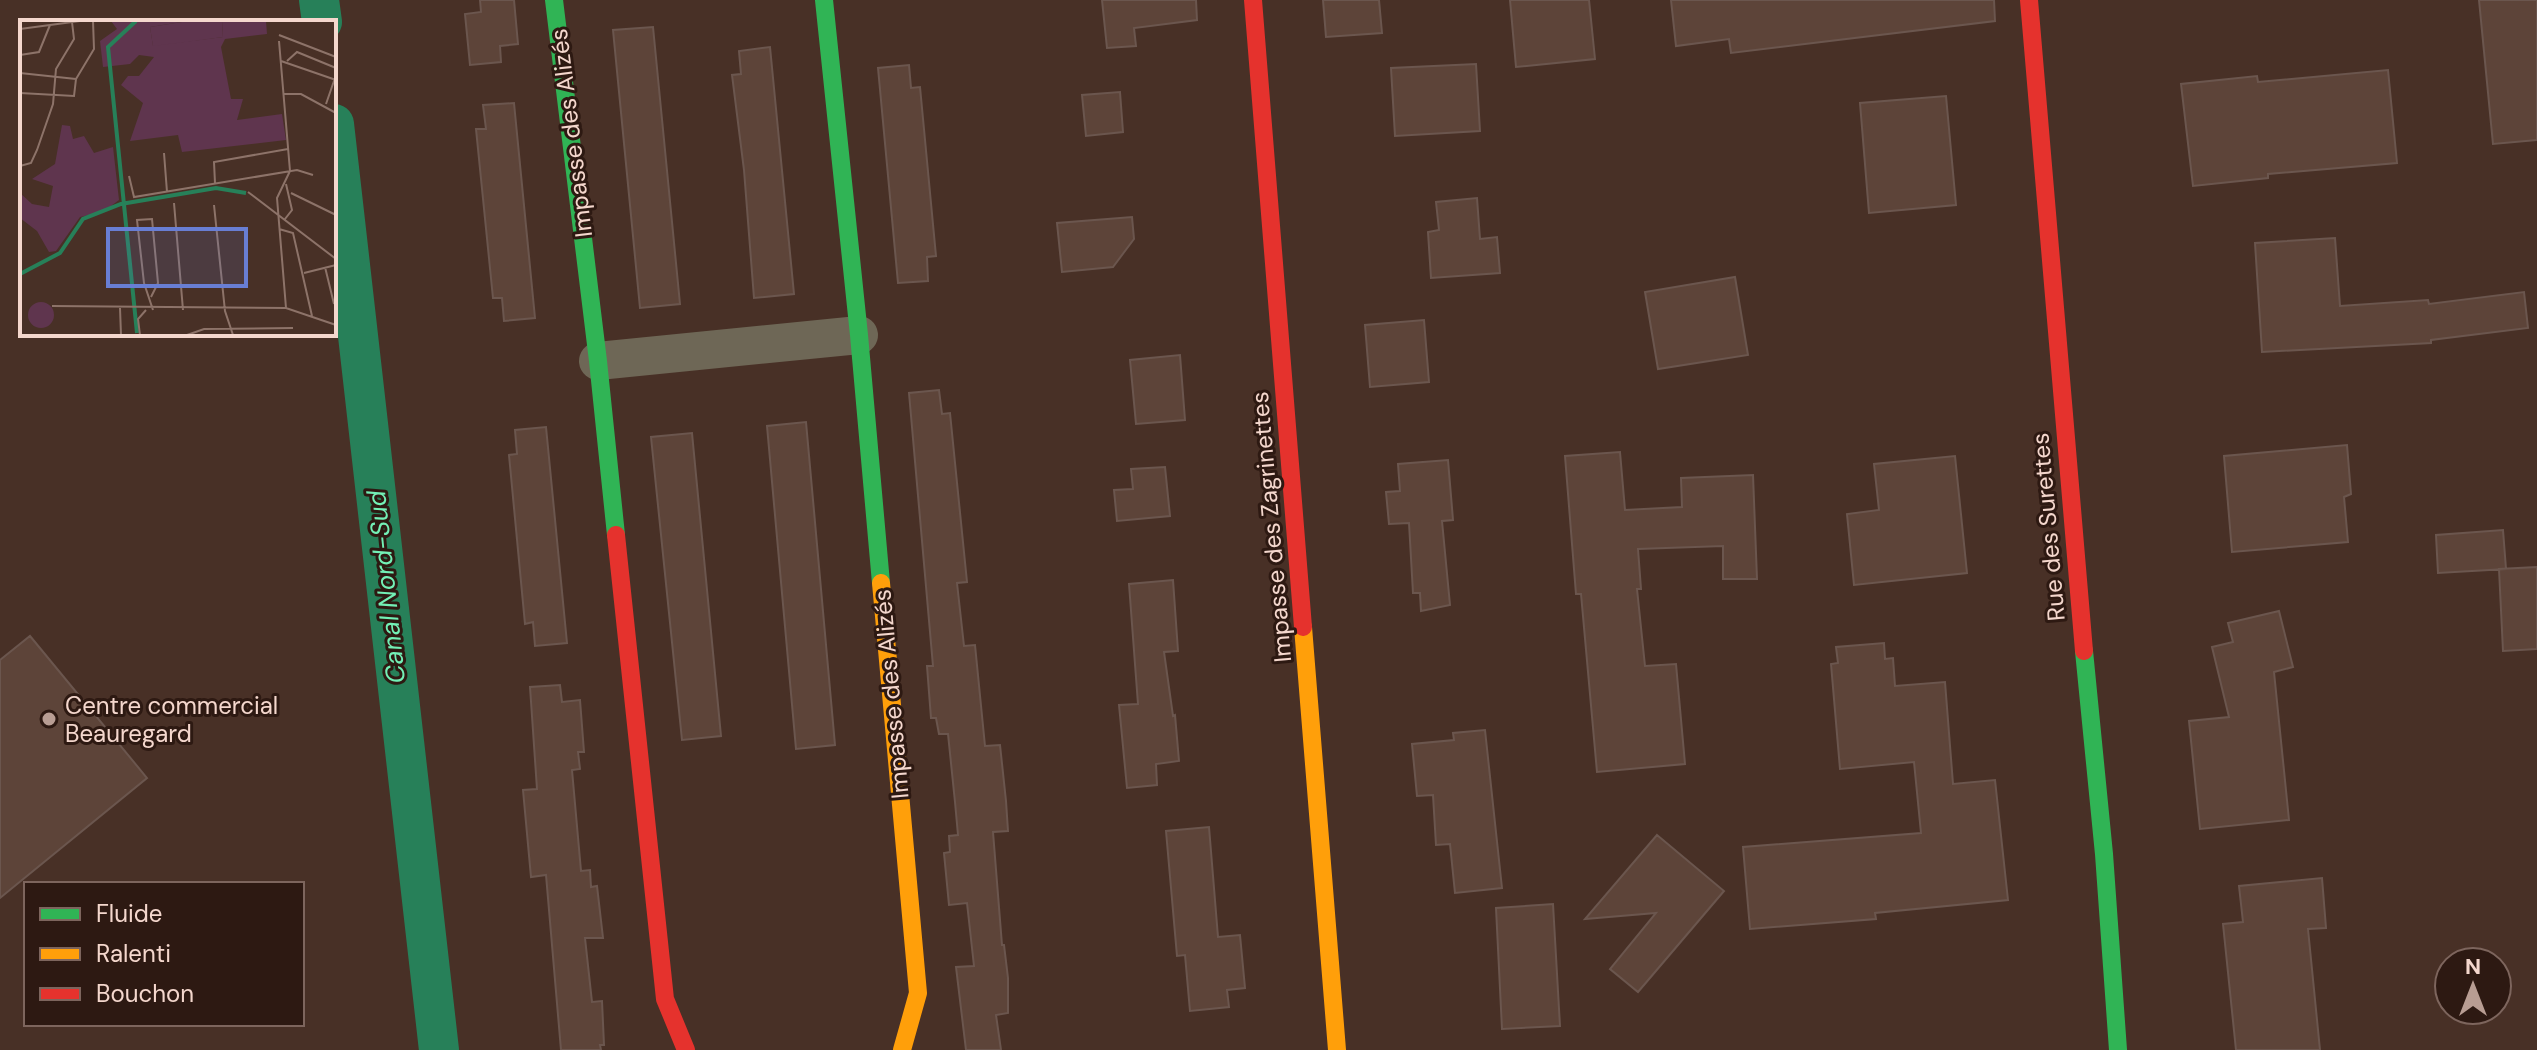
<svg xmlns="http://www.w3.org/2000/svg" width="2537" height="1050" viewBox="0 0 2537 1050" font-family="'DM Sans',sans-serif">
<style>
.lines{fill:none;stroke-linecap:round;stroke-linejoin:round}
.canal{stroke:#278059;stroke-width:40}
.building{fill:#5d4439;stroke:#6b564e;stroke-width:2}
.street{stroke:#6e6756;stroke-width:38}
.fast{stroke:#30b455;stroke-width:18}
.slow{stroke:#ff9f0a;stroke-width:18}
.jam{stroke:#e5322d;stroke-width:18}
.poi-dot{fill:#b89d93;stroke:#2d1912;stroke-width:3}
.labels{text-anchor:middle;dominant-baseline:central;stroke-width:6;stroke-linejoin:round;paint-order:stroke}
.street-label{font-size:24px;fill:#f4d7cd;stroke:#2d1912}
.poi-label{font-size:24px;fill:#f4d7cd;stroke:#2d1912;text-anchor:start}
.water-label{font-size:26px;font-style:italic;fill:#73f0b6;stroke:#2d1912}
.inset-river{fill:none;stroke:#278059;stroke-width:4}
.inset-road{fill:none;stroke:#8d7369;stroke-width:2}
.view{fill:#687ed4;fill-opacity:0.15;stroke:#687ed4;stroke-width:4}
.inset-edge{fill:none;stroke:#f4d7cd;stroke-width:4}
</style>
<rect width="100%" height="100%" fill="#483026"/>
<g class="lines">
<path class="canal" d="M319 0 322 22
M334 124 439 1050"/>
</g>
<path class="building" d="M480 0H514L518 44 500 46 501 62 470 65 465 14 481 12Z
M1102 0H1196L1197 20 1134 28 1136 46 1107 48Z
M1323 0H1379L1382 33 1326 37Z
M1510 0H1589L1595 59 1516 67Z
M1671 0H1994L1995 21 1731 53 1729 39 1676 46Z
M2479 0H2537V140L2493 144Z
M653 27 680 304 640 308 613 30Z
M770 47 794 294 754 298 744 170 732 75 741 74 739 51Z
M1476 64 1480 131 1395 136 1391 68Z
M909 65 911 88 920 87 936 256 927 257 928 281 898 283 878 68Z
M2388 70 2397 163 2268 174V178L2193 186 2181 84 2257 76 2258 82Z
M1120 92 1123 132 1086 136 1082 95Z
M1946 96 1956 205 1869 213 1860 103Z
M514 103 535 318 504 321 502 298H493L476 129H486L483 105Z
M1477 198 1480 239 1497 237 1500 273 1431 278 1428 232 1439 230 1436 202Z
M1132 217 1134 239 1113 267 1062 272 1057 223Z
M2335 238 2340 306 2428 300 2429 304 2524 292 2528 328 2431 340V343L2262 352 2255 243Z
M1735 277 1748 355 1658 369 1645 292Z
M1424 320 1429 382 1370 387 1365 325Z
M1180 355 1185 420 1136 424 1130 360Z
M939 390 942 414 950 413 967 582 957 583 964 646 975 645 985 746 1000 745 1006 801 1008 831 993 832 1002 945H1004L1008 978V1013L996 1015 1001 1050H966L956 967 974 966 967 903 949 905 944 853 950 852 949 836 958 835 955 802 948 734H939L936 718H931L927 666H933L909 393Z
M806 422 835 745 796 749 767 426Z
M546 427 567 643 535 646 533 622 525 624 509 455 517 454 515 430Z
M692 433 721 736 682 740 651 437Z
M2347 445 2351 494 2344 497 2348 542 2232 552 2224 456Z
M1620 452 1625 510 1682 507 1681 478 1753 475 1757 579H1723V546L1638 549 1641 589H1637L1645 666 1676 664 1685 764 1597 772 1581 594H1576L1565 456Z
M1955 456 1967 573 1854 585 1847 514 1879 510 1874 464Z
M1448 460 1453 520 1442 521 1450 605 1421 611 1420 593H1413L1409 523 1389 524 1386 492 1400 491 1398 464Z
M1165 467 1170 516 1117 521 1114 490 1133 489 1131 469Z
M2503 530 2506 569 2438 573 2436 535Z
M2537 567V649L2503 651 2499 569Z
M1173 580 1178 651 1164 652 1173 716 1175 715 1179 761 1156 764 1157 785 1127 788 1119 705 1138 704 1129 584Z
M2279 611 2293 667 2274 672 2289 820 2200 829 2189 721 2229 717 2212 647 2233 642 2228 623Z
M30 636 147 778 0 898V660Z
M1884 643 1885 659 1893 658 1895 686 1945 682 1953 784 1995 780 2008 900 1875 913 1876 919 1750 929 1743 847 1921 833 1914 762 1840 769 1831 664 1838 663 1836 647Z
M560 685 562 702 580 700 584 752H578L580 769 572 770 581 871 590 870 591 887 597 886 603 938H585L592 1002 602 1001 604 1045H600L601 1050H561L546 875 531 877 523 790 537 789 530 687Z
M1485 730 1502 888 1455 893 1450 844 1436 845 1433 795 1417 796 1412 744 1454 740 1453 733Z
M1209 827 1218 937 1240 935 1245 988 1227 990 1229 1007 1190 1011 1185 955 1177 956 1166 831Z
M1657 835 1724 891 1638 992 1610 969 1656 913 1585 919Z
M2322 878 2326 928 2308 929 2320 1050H2236L2223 924 2243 922 2239 886Z
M1553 904 1560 1026 1502 1029 1496 908Z"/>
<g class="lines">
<path class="street" d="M598 361 859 335"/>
<path class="fast" d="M554 0 598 361 616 535
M824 0 859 335 881 583
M2084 651 2104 854 2118 1050"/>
<path class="slow" d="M881 583 918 993 902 1050
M1303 627 1337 1050"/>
<path class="jam" d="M1253 0 1303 627
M2029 0 2084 651
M616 535 665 999 686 1050"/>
</g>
<circle class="poi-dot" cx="49" cy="719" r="8"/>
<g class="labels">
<g class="street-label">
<text transform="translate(571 133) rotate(-97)">Impasse des Alizés</text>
<text transform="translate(1271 527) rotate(-95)">Impasse des Zagrinettes</text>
<text transform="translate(2048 527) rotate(-95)">Rue des Surettes</text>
<text transform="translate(891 694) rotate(-95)">Impasse des Alizés</text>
</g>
<g class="poi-label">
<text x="65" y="705">Centre commercial<tspan x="65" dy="28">Beauregard</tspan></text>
</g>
<g class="water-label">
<text transform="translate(386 587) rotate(-96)">Canal Nord-Sud</text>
</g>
</g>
<g transform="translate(20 20)">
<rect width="316" height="316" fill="#483026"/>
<path d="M168 1H202L203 17 133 27 130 7ZM8 295a13 13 0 1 1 26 0a13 13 0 1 1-26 0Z" fill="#5f354e"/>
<path d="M91 1H168L130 7 133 26 203 17 202 1H246L247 14 205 19 201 27 211 79H223L217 100 262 94 266 120 162 132 158 115 110 121 123 83 101 65 108 56H119L134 37 119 35 110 44 83 47 80 21 97 9ZM42 105 50 106 53 119 64 116 74 133 93 127 99 180 83 192 60 197 36 231 29 232 17 211 0 198V173L12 184 29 187 33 166 12 159 35 144Z" fill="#5f354e"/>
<path class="inset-river" d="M116 1 88 27 117 313M0 254 40 233 63 199 101 184 196 168 226 173"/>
<path class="inset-road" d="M0 9 60 1M259 15 316 37M259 21 270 151 257 178 266 288M0 35 19 32 30 5M261 41 316 60M267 41 277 32 316 48M0 53 56 59M0 73 54 76 56 59 74 29 73 1M264 74H281L316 93M306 84 315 58M144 133 147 172M0 146 11 143 17 130 33 84 36 49 54 19 52 2M109 156 114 177 277 150 293 155M195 163 194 142 268 129M228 172 316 239M271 173 316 195M154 183 163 290M194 185 205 291 213 315M265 199 272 190 266 164M259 209 273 213 292 296M305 247 314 284M284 253 316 245M131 277 138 263 132 199 117 200 124 263 133 290M32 286 266 288 316 305M100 288 101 315M120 315 118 299 126 290M167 315 184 309 273 308"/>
<path class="view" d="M88 209H226V266H88Z"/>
<rect width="316" height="316" class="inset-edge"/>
</g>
<rect x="24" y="882" width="280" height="144" fill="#2d1912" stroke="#7d655d" stroke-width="2"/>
<rect x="40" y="908" width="40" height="12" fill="#30b455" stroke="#7d655d" stroke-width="2"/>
<text x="96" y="922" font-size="24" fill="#f4d7cd">Fluide</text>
<rect x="40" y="948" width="40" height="12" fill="#ff9f0a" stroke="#7d655d" stroke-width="2"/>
<text x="96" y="962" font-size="24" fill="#f4d7cd">Ralenti</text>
<rect x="40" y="988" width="40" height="12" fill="#e5322d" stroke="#7d655d" stroke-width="2"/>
<text x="96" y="1002" font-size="24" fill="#f4d7cd">Bouchon</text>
<g transform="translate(2473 986)"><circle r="38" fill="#2d1912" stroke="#7d655d" stroke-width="2"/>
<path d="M0-6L14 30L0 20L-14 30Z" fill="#b89d93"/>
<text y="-12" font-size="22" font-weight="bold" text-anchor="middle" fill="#f4d7cd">N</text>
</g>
</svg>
